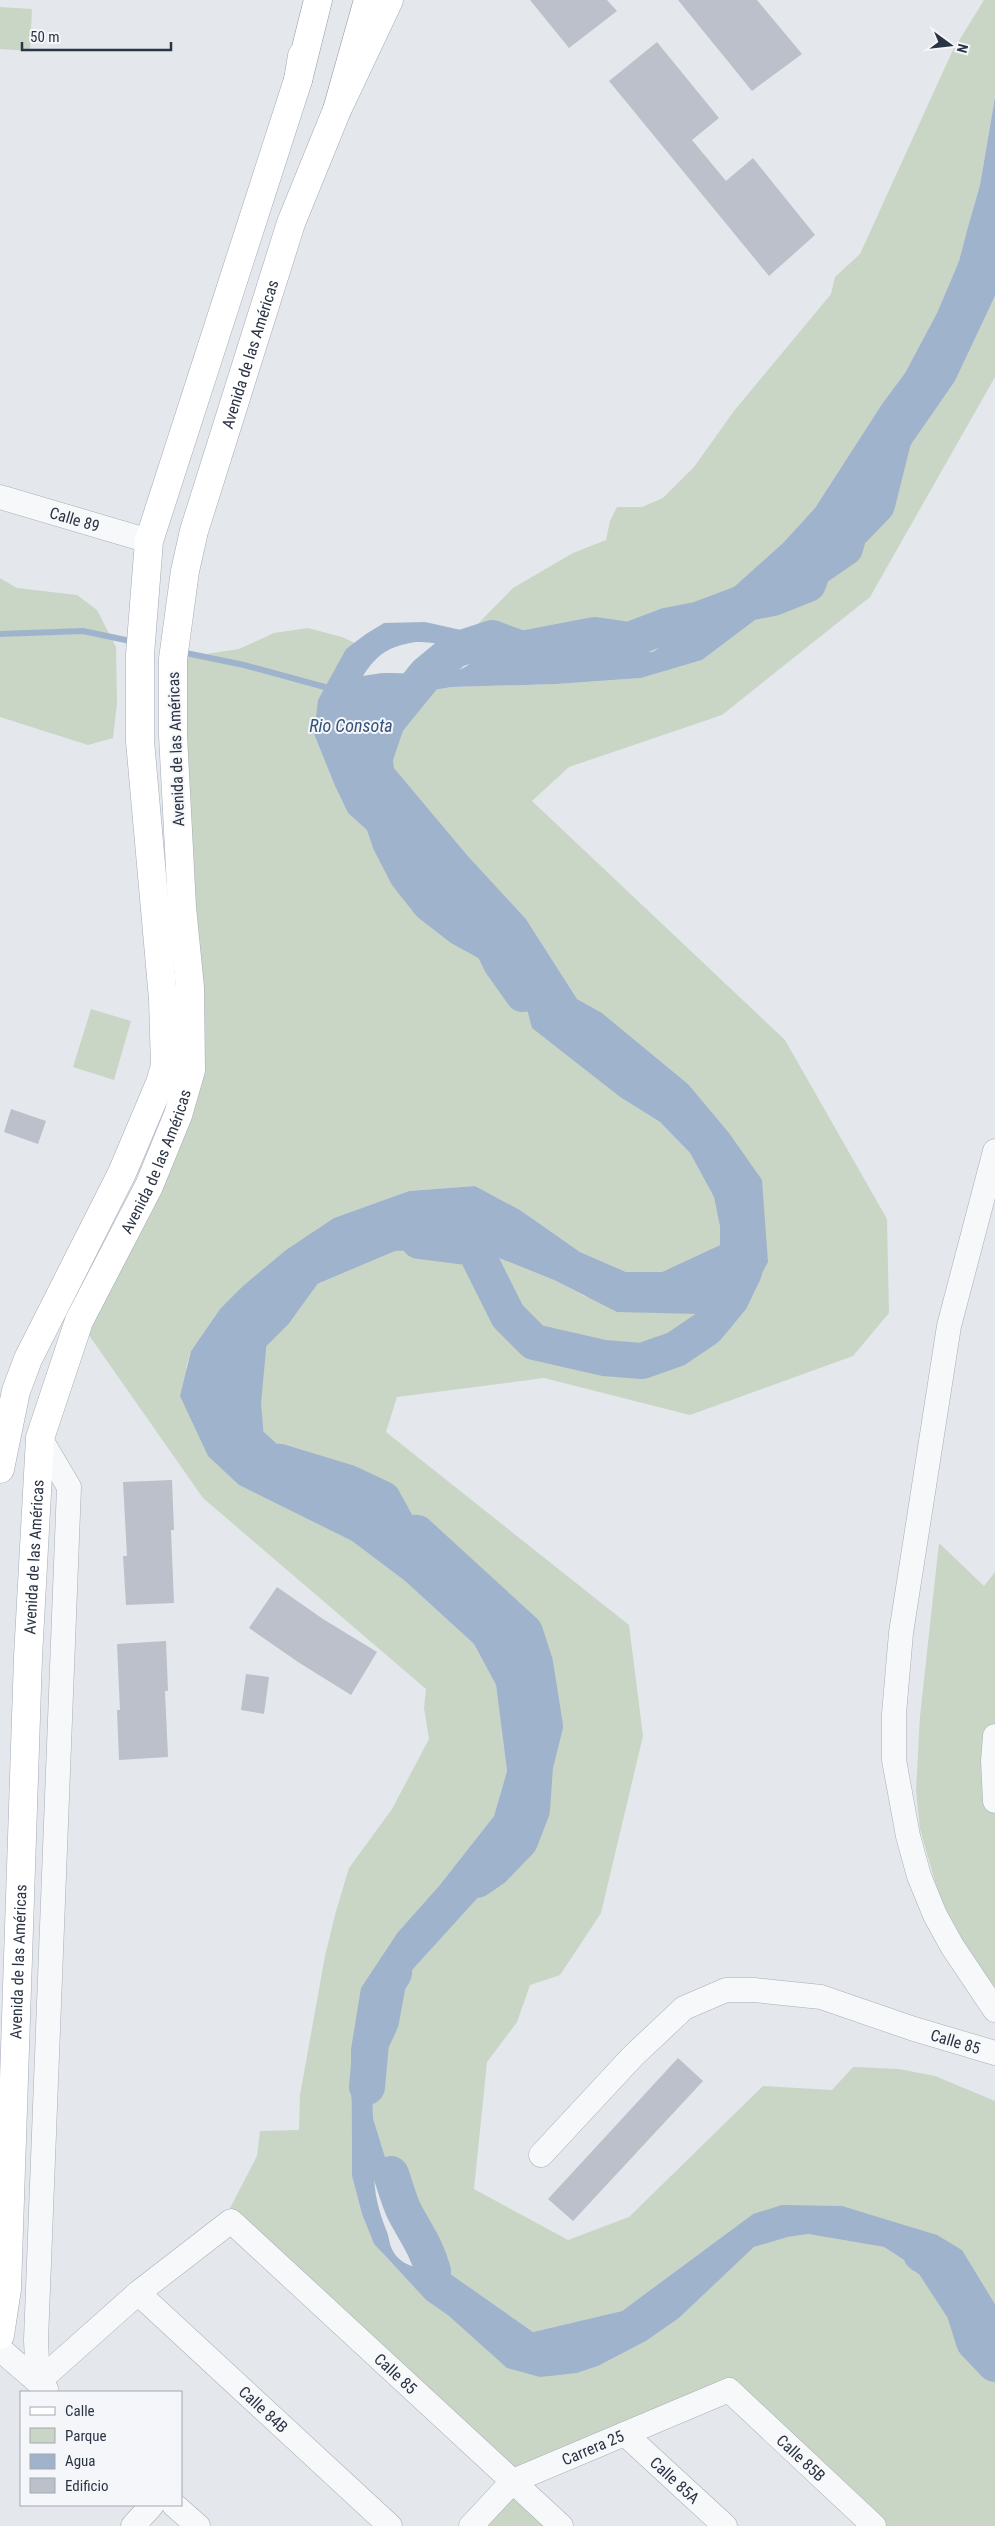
<svg xmlns="http://www.w3.org/2000/svg" width="995" height="2526" viewBox="0 0 995 2526" font-family="'Roboto Condensed',sans-serif">
<style>
.green{fill:#c9d6c5}
.water{fill:#9fb4cc;fill-rule:evenodd}
.lines{fill:none;stroke-linecap:round;stroke-linejoin:round}
.stream{stroke:#9fb4cc;stroke-width:6}
.river{stroke:#9fb4cc;stroke-width:36}
.building{fill:#bbc0ca}
.street-casing{stroke:#a9aeb7;stroke-width:25}
.primary-casing{stroke:#a3abb8;stroke-width:29}
.highway-casing{stroke:#8b94a3;stroke-width:29}
.street{stroke:#f7f8fa;stroke-width:24}
.primary{stroke:#fff;stroke-width:28}
.highway{stroke:#fff;stroke-width:28}
.labels{text-anchor:middle;dominant-baseline:central;stroke-width:4;stroke-linejoin:round;paint-order:stroke}
.street-label{font-size:16px;fill:#2b3445;stroke:#f4f6f9}
.water-label{font-size:18px;font-style:italic;fill:#34527a;stroke:#f4f6f9}
</style>
<rect width="100%" height="100%" fill="#e4e7ec"/>
<path class="green" d="M984 0H995V97L980 185 959 261 937 313 905 373 882 404 815 508 783 543 697 620 653 652 522 649 470 632 513 588 573 553 606 540 610 521 617 507H642L663 498 694 467 734 411 831 294 835 277 860 254 952 52Z
M0 7 32 9 30 51 0 49Z
M995 296V377L870 597 722 715 569 767 532 801 785 1040 887 1219 889 1313 853 1356 690 1415 544 1378 397 1397 386 1432 629 1625 643 1736 601 1913 560 1975 530 1985 517 2022 487 2062 474 2189 568 2240 629 2217 763 2086 832 2090 853 2067 899 2069 935 2076 995 2101V2304L961 2249 753 2214 622 2311 533 2332 449 2273 428 2240 389 2170 373 2118 371 2043 397 1992 414 1968 503 1870 547 1756 545 1726 535 1663 499 1607 443 1559 365 1506 269 1461 246 1440 231 1371 249 1338 284 1298 419 1241 474 1248 554 1280 586 1297 740 1315 688 1084 602 1013 577 999 526 919 467 855 394 768 387 722 409 694 452 687 557 684 641 678 702 660 763 614 813 570 849 534 955 381Z
M0 578 17 588 77 595 97 610 116 647 117 703 113 738 88 745 0 717Z
M308 628 342 637 355 643 346 649 314 734 335 786 348 813 492 945 523 994 533 1028 620 1097 660 1122 690 1153 714 1197 720 1226V1245L662 1272H626L580 1252 520 1210 475 1186 409 1191 334 1218 220 1309 191 1351 186 1368 239 1485 352 1541 405 1581 474 1644 496 1685 507 1771 494 1816 439 1886 398 1932 351 2100 352 2176 362 2214 374 2244 426 2300 449 2316 577 2373 598 2366 646 2341 679 2318 754 2247 788 2237 808 2234 884 2247 952 2291 995 2361V2526H874L729 2390 514 2481 561 2526H471L513 2481 228 2212 257 2156 260 2131 299 2130 300 2095 325 1956 336 1911 349 1868 392 1809 429 1739 424 1708 426 1689 203 1498 79 1321 178 1115 173 659 239 649 274 633Z
M91 1009 131 1021 114 1080 73 1067Z
M939 1543 984 1586 995 1572V1995L944 1913 920 1829 916 1790 920 1716Z"/>
<path class="water" d="M995 97V296L955 381 849 534 813 570 763 614 702 660 641 678 557 684 452 687 409 694 388 722 394 768 467 855 526 919 577 999 602 1013 688 1084 729 1133 762 1180 768 1262 740 1315 617 1312 554 1280 474 1248 419 1241 284 1298 249 1338 231 1371 246 1440 269 1461 365 1506 443 1559 525 1632 535 1663 545 1726 547 1756 544 1777 532 1810 503 1870 414 1968 397 1992 371 2043 373 2118 389 2170 428 2240 449 2273 533 2332 622 2311 753 2214 782 2205 842 2206 937 2235 962 2250 995 2304V2361L952 2291 884 2247 808 2234 788 2237 754 2247 679 2318 646 2341 598 2366 577 2373 540 2377 507 2368 449 2316 426 2300 390 2261 374 2244 362 2214 352 2176 351 2049 361 1988 398 1932 439 1886 494 1816 507 1771 496 1685 474 1644 405 1581 352 1541 239 1485 208 1456 180 1396 191 1351 220 1309 243 1286 286 1250 334 1218 409 1191 475 1186 520 1210 580 1252 626 1272H662L720 1245V1226L714 1197 690 1153 660 1122 620 1097 532 1028 523 994 492 944 348 813 335 786 314 734 318 700 346 649 366 634 384 623 425 622 470 632 522 649 653 652 697 620 783 543 815 508 882 404 905 373 937 313 959 261 968 227 980 185ZM416 642C441 642 453 646 471 663 448 681 413 672 386 673 378 673 370 675 363 676 377 654 389 646 416 642ZM374 2172 415 2227 431 2267C416 2271 397 2263 391 2247 389 2242 389 2237 387 2232 379 2212 374 2194 374 2172Z"/>
<g class="lines">
<path class="stream" d="M0 634 83 631 135 642
M181 652 244 665 332 689"/>
<path class="river" d="M563 1019 535 992 523 994 501 963 492 945 461 928 430 904 407 875 390 842 377 803 372 766 387 722 426 674 455 650 492 638 522 649 595 635 629 640 666 626 697 620 737 605 773 598 808 584 813 570 845 548 849 534 877 505 893 441
M373 1234 413 1232 419 1241 474 1248 508 1316 534 1342 604 1358 642 1361 676 1349 707 1328 731 1299 744 1272
M316 1260 309 1265 275 1312 249 1338 243 1403 246 1440 269 1461 280 1462 349 1483 383 1499 401 1532 417 1533 525 1632 535 1663 545 1726 535 1766 532 1810 520 1841 493 1869 477 1880
M367 2087 371 2043 381 2021 388 1983 394 1973
M391 2174C395 2186 399 2200 404 2211 416 2234 426 2246 433 2271
M921 2254 932 2261 964 2310 974 2342 995 2364"/>
</g>
<path class="building" d="M530 0H607L617 11 569 48Z
M678 0H757L802 54 752 91Z
M657 42 719 118 692 140 726 181 753 158 815 235 769 276 609 81Z
M11 1109 46 1121 38 1144 4 1132Z
M172 1480 174 1530H171L174 1603 126 1605 123 1556H127L123 1482Z
M277 1587 323 1619 377 1652 351 1695 298 1662 249 1628Z
M166 1641 168 1691H165L168 1757 119 1760 117 1710H120L117 1644Z
M246 1674 269 1677 264 1714 241 1710Z
M678 2058 703 2081 573 2221 548 2199Z"/>
<g class="lines">
<g class="street-casing">
<g id="street">
<path id="s1" d="M0 497 149 541"/>
<path d="M995 1151 949 1326 901 1633 894 1714V1760L908 1836 919 1876 935 1915 952 1946 995 2010"/>
<path d="M995 1736 993 1761 995 1801"/>
<path id="s2" d="M541 2155 633 2056 684 2008 726 1990H754L821 1997 914 2029 995 2053"/>
<path id="s3" d="M138 2293 390 2526"/>
<path d="M0 2349 46 2389"/>
<path d="M38 2382 36 2340 69 1487 40 1438"/>
<path id="s4" d="M38 2382 138 2293 231 2221 561 2526"/>
<path id="s5" d="M625 2434 725 2526"/>
<path d="M174 2505 198 2526"/>
<path d="M133 2526 152 2505"/>
<path id="s6" d="M471 2526 513 2481 729 2390 874 2526"/>
</g>
</g>
<g class="primary-casing">
<g id="primary">
<path d="M0 1469 16 1391 28 1359 122 1173 160 1083 165 1066 163 999 140 741V655L149 541 298 80 302 56"/>
<path id="s7" d="M0 2335 7 2289 28 1657 40 1438 79 1321 149 1186 178 1115 191 1070 190 988 182 907 173 735V659L185 571 194 531 291 223 337 110 389 0"/>
</g>
</g>
<g class="highway-casing">
<path id="highway" d="M298 80 318 0
M337 110 368 0"/>
</g>
<use href="#street" class="street"/>
<use href="#primary" class="primary"/>
<use href="#highway" class="highway"/>
</g>
<g class="labels">
<g class="street-label">
<text stroke="none"><textPath href="#s7" startOffset="2024">Avenida de las Américas</textPath></text>
<text stroke="none"><textPath href="#s1" startOffset="78">Calle 89</textPath></text>
<text transform="translate(176 749) rotate(-92)">Avenida de las Américas</text>
<text stroke="none"><textPath href="#s7" startOffset="1199">Avenida de las Américas</textPath></text>
<text stroke="none"><textPath href="#s7" startOffset="779">Avenida de las Américas</textPath></text>
<text stroke="none"><textPath href="#s7" startOffset="374">Avenida de las Américas</textPath></text>
<text stroke="none"><textPath href="#s2" startOffset="488">Calle 85</textPath></text>
<text stroke="none"><textPath href="#s4" startOffset="476">Calle 85</textPath></text>
<text stroke="none"><textPath href="#s3" startOffset="171">Calle 84B</textPath></text>
<text stroke="none"><textPath href="#s6" startOffset="148">Carrera 25</textPath></text>
<text stroke="none"><textPath href="#s6" startOffset="395">Calle 85B</textPath></text>
<text stroke="none"><textPath href="#s5" startOffset="68">Calle 85A</textPath></text>
</g>
<g class="water-label">
<text x="351" y="725">Rio Consota</text>
</g>
</g>
<rect x="20" y="2391" width="162" height="115" fill="#f4f6f9" stroke="#a4a8b1"/>
<rect x="30" y="2407" width="25" height="8" fill="#ffffff" stroke="#a4a8b1"/>
<text x="65" y="2416" font-size="15" fill="#2b3445">Calle</text>
<rect x="30" y="2428" width="25" height="15" fill="#c9d6c5" stroke="#a4a8b1"/>
<text x="65" y="2441" font-size="15" fill="#2b3445">Parque</text>
<rect x="30" y="2454" width="25" height="15" fill="#9fb4cc" stroke="#a4a8b1"/>
<text x="65" y="2466" font-size="15" fill="#2b3445">Agua</text>
<rect x="30" y="2478" width="25" height="15" fill="#bbc0ca" stroke="#a4a8b1"/>
<text x="65" y="2491" font-size="15" fill="#2b3445">Edificio</text>
<g transform="translate(950 45) rotate(105)" stroke="#f4f6f9" stroke-width="4" paint-order="stroke">
<path d="M0-4L9 19L0 12L-9 19Z" fill="#2b3445"/>
<text y="-8" font-size="14" font-weight="bold" text-anchor="middle" fill="#2b3445">N</text>
</g>
<path d="M22 42v8h149v-8" fill="none" stroke="#2b3445" stroke-width="2.5"/>
<text x="30" y="42" font-size="15" fill="#2b3445" stroke="#f4f6f9" stroke-width="4" paint-order="stroke">50 m</text>
</svg>
